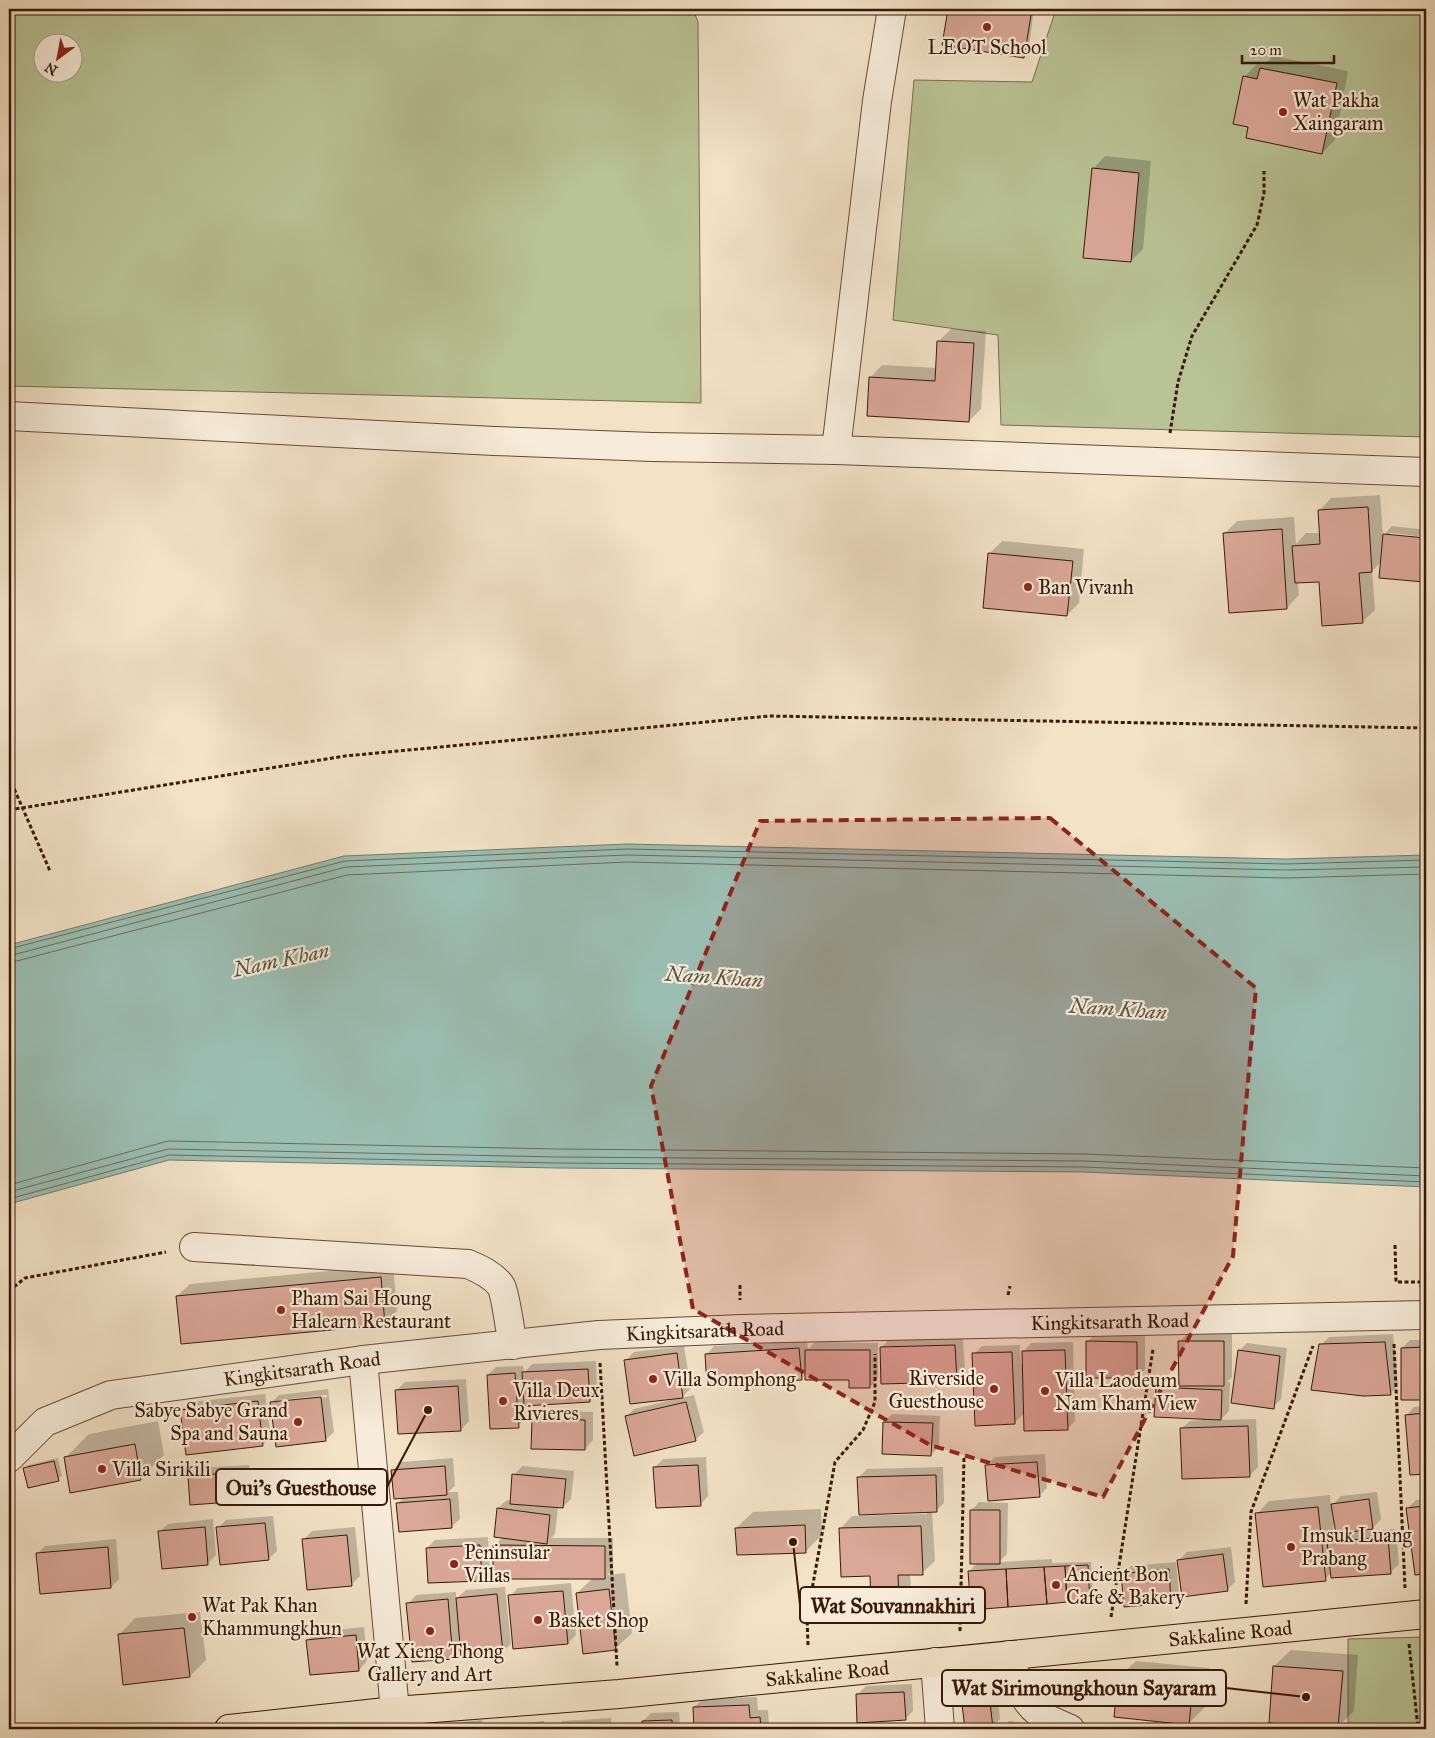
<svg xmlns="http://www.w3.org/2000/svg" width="1435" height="1738" viewBox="0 0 1435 1738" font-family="'IM FELL Great Primer',serif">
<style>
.green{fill:#b9c396;stroke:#786e4e;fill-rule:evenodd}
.water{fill:#9bbeb3;stroke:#737c6e}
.shadow{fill:#0003;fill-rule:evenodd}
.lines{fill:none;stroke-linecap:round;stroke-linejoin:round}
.shore{stroke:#6a6c5d;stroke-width:1}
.building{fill:#dba798;stroke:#381907}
.minor-casing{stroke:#664b37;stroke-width:30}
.major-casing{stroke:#381907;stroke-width:30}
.path{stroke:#381907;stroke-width:3;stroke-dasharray:4 2.5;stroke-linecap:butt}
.minor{stroke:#f7ecda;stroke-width:28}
.major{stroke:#f2e2c6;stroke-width:28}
.marked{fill:#8f2418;fill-opacity:0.2;stroke:#8f2418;stroke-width:4;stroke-dasharray:10 6;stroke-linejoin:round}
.poi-dot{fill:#8f2418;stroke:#f7ecda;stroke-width:2}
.labels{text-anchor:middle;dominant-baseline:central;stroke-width:4.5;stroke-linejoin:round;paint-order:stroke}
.poi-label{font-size:20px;fill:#381907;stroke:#f7ecda;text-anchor:start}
.street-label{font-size:20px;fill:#381907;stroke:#f7ecda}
.water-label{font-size:21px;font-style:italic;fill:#5b5343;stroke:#f7ecda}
.leader{fill:none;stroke:#381907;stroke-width:2}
.callout-dot{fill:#381907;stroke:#f7ecda;stroke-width:2}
.callout{fill:#f7ecda;stroke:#381907;stroke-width:2}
.callout-label{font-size:21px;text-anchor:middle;font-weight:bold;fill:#381907}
</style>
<rect width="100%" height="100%" fill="#f2e2c6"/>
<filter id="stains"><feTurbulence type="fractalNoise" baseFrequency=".004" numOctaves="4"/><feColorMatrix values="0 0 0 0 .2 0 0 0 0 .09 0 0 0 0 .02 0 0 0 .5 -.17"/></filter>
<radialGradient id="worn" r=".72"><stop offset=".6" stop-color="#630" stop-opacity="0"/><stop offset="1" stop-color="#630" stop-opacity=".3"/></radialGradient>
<path class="green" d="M9 9H693L698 22 701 403 9 386ZM42 42H72V72H42Z
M1056 9H1426V437L1001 425 998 335 893 320 914 80 1032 82Z
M1426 1637V1729H1348V1639Z"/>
<path class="water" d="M627 844 1286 859 1426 855V1187L1084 1172 557 1168 169 1160 9 1204V945L344 856Z"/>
<path class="shadow" d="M949 9H1034L1028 53 1024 57 944 44Z
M1273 56 1348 71 1335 140 1322 153 1250 126 1244 77 1257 64 1264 65Z
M1105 156 1151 161 1143 249 1131 261 1093 169Z
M951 329 986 331 981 409 969 421 870 378 882 365 937 368 938 342Z
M1380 495 1383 536 1392 526 1426 530V537L1390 533V536L1426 540V578L1424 580 1382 561 1372 571 1375 610 1362 622 1320 581 1298 582 1299 595 1287 608 1224 534 1237 521 1294 517 1296 544 1306 533H1320L1319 511 1331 498Z
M1002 541 1084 549 1079 603 1067 615 990 553Z
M393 1265 397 1311 385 1324 177 1296 190 1284Z
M1188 1333H1232V1377L1227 1382H1230L1229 1411 1220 1420 1256 1419 1258 1467 1249 1476 1181 1429 1190 1421 1202 1420V1418L1157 1387 1165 1379 1180 1380V1341Z
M1096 1334H1145V1369L1137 1377 1087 1342Z
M1393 1334 1398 1385 1390 1394 1321 1345 1329 1337Z
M963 1337 965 1372 956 1381 881 1348 889 1339Z
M1410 1340H1426V1399H1403L1402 1348Z
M807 1341 808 1349 815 1342 878 1343V1378L870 1387 851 1379 806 1374 801 1379 706 1355 714 1346Z
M1073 1342 1075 1421 1067 1429 1025 1413 1014 1423 974 1354 982 1346 1020 1345 1021 1364H1023V1352L1031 1343Z
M1247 1343 1287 1348 1281 1399 1273 1407 1239 1351Z
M684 1346 691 1388 681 1398 694 1395 704 1432 695 1440 626 1417 634 1409 675 1399 625 1361 634 1352Z
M596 1361 597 1393 589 1401 526 1405V1418L518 1426 488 1375 496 1367 523 1366 524 1373 532 1364Z
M466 1379 469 1421 461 1430 396 1391 405 1382Z
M328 1389 334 1432 325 1440 271 1403 279 1395ZM327 1395V1397L279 1403V1400Z
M265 1394 271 1437 262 1445 181 1410 190 1402Z
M1426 1406V1472L1412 1474 1406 1416 1414 1407Z
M542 1411 593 1412V1440L585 1449 533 1420Z
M892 1414 940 1416 939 1447 931 1455 884 1422Z
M158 1421 164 1455 140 1479 65 1458 89 1434Z
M1045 1454 1047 1488 1039 1496 987 1465 995 1457Z
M706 1457 708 1496 700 1505 654 1468 663 1459Z
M58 1458 62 1476 58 1479 25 1468 28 1465Z
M453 1458 455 1486 448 1492H458L460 1519 451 1527 398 1503 404 1497 393 1470 401 1462Z
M249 1465 252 1492 243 1500 189 1477 198 1468Z
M522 1466 574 1471 571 1499 563 1507H558L555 1534 551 1538H613V1570L607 1575 625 1573 632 1633 615 1649 577 1593 593 1578 494 1546 503 1537 498 1508 507 1500 511 1501 514 1475Z
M943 1467 944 1503 936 1511H932L935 1561 922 1573 910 1574 911 1585 898 1598 871 1575 840 1529 852 1516 927 1514V1511L859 1477 867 1469Z
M1377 1492 1381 1519 1373 1528 1354 1530V1532L1396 1529 1399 1564 1391 1572 1331 1573 1325 1579 1257 1514 1269 1501 1330 1495 1331 1506 1341 1496ZM1333 1525H1336L1337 1534 1334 1536Z
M1426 1499V1573L1416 1574 1408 1508 1416 1500Z
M979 1502 1008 1503 1007 1554 999 1562 1052 1559V1563L1091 1562 1093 1596 1089 1600 969 1572 978 1562 971 1511Z
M821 1509 822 1535 805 1552 736 1528 753 1512Z
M273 1516 277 1551 268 1559 218 1528 226 1520Z
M213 1519 216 1555 208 1563 159 1532 168 1524Z
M355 1527 360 1576 351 1585 303 1540 312 1531Z
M488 1537 490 1571 482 1580 427 1548 435 1540Z
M116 1539 119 1579 111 1587 37 1554 45 1546Z
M1231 1547 1235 1582 1227 1590 1179 1560 1187 1552Z
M1176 1562 1179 1594 1171 1602 1122 1574 1131 1566Z
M571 1583 576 1635 568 1643 510 1596 518 1588Z
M505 1587 511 1644 502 1652 462 1648 453 1658 408 1604 416 1595 456 1592V1599L466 1590Z
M200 1612 206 1660 190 1676 119 1635 135 1618Z
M364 1627 367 1661 359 1670 308 1640 316 1632Z
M1291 1650 1358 1655 1354 1711 1338 1727 1270 1722 1274 1666Z
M1136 1661 1209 1668 1205 1707 1189 1723 1119 1677Z
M996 1677 1000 1719 992 1727 966 1729 962 1688 970 1680Z
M912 1684 913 1711 905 1719 858 1694 866 1686Z
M757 1697 758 1710H768L769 1729H695L694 1707 703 1699Z
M679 1712 680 1729H643V1721L651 1713Z
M611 1718 612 1729H554L562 1721Z
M482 1720 483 1729H442L448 1723Z
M544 1721 545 1729H494L497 1726Z
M1009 1721 1069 1729H1001Z
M913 1726V1729H865L866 1728Z"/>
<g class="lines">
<path class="shore" d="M9 949 345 861 627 849 1286 864 1426 860
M9 956 346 867 627 855 1286 870 1426 867
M9 963 347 875 627 862 1286 878 1426 874
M9 1185 168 1141 558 1149 1085 1154 1426 1168
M9 1192 168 1149 558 1157 1085 1161 1426 1176
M9 1199 169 1155 557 1163 1085 1167 1426 1182"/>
</g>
<path class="building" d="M948 9H1032L1024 58 942 45Z
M1260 68 1337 83 1322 154 1246 138 1248 127 1233 124 1243 76 1257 79Z
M1092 168 1139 173 1131 262 1083 258Z
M937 341 974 343 969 422 867 416 869 377 935 381Z
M1368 507 1372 572 1359 573 1363 623 1322 626 1319 582 1295 583 1292 546 1320 544 1318 510Z
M1282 529 1287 609 1229 613 1223 533Z
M1383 534 1426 538 1424 582 1379 578Z
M988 553 1073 561 1067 616 983 608Z
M381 1277 385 1325 181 1344 176 1296Z
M1086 1341 1137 1342V1378H1086Z
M1178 1341H1224V1386H1179Z
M1385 1342 1391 1395 1363 1396 1311 1390 1319 1344Z
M955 1345 957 1382 881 1384 880 1347Z
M1426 1347V1400H1401V1348Z
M799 1348 802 1380 707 1386 705 1354Z
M805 1350H870V1388H849V1380H805Z
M1065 1350 1068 1430 1024 1431 1022 1351Z
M1238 1350 1280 1356 1274 1409 1231 1403Z
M1012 1352 1015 1424 975 1426 972 1353Z
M677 1353 683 1398 630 1404 624 1360Z
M588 1369 590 1402 524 1406 522 1372Z
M515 1373 519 1428 490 1429 487 1375Z
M458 1386 461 1431 398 1434 395 1390Z
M1156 1387 1222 1390 1221 1420 1154 1417Z
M321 1397 326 1441 276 1447 270 1402Z
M258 1401 263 1446 186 1455 180 1410Z
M686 1402 696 1441 634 1456 625 1416Z
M1426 1413V1474L1410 1475 1405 1415Z
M532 1419 585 1420V1450L531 1449Z
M883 1422 933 1423 931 1456 882 1454Z
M1248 1426 1250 1477 1182 1479 1180 1428Z
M135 1444 141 1480 70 1493 64 1457Z
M54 1461 59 1481 28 1488 23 1468Z
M1037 1462 1040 1497 988 1501 985 1465Z
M698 1465 701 1506 656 1508 653 1467Z
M445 1466 447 1495 394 1499 391 1470Z
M242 1472 244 1501 190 1505 188 1476Z
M512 1474 566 1479 563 1508 510 1504Z
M936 1475 937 1512 859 1515 857 1477Z
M450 1499 452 1528 399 1532 396 1503Z
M1369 1499 1373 1529 1336 1534 1331 1504Z
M1426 1506V1574L1415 1575 1406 1508Z
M1318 1507 1326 1581 1263 1587 1255 1513Z
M497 1508 550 1515 547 1544 494 1537Z
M970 1510H1000V1564H970Z
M265 1523 269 1560 220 1565 216 1527Z
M805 1525 806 1553 737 1555 735 1528Z
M921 1526 923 1575H898L899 1599 871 1600 870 1576 841 1577 839 1528Z
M205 1527 208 1565 162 1569 158 1531Z
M347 1535 352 1586 307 1590 302 1539Z
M1388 1537 1391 1574 1331 1578 1327 1542Z
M480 1545 482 1581 428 1583 426 1548Z
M493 1545 605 1546V1579H493Z
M108 1547 111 1588 40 1594 36 1553Z
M1223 1554 1228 1591 1182 1597 1177 1560Z
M1088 1565 1090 1601 1067 1602 1065 1566Z
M1065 1566 1067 1602 1047 1604 1044 1567Z
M1044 1567 1047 1604 1008 1607 1006 1569Z
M1006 1569 1008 1607 971 1610 968 1571Z
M1169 1569 1171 1603 1124 1607 1121 1574Z
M609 1589 616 1650 583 1654 576 1593Z
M563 1591 568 1644 513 1649 508 1595Z
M497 1594 503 1653 461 1657 456 1598Z
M448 1599 453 1659 412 1662 406 1603Z
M184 1628 190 1677 123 1685 118 1634Z
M356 1635 359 1671 310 1675 306 1640Z
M1273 1666 1343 1671 1338 1728 1269 1723Z
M1118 1677 1193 1684 1189 1725 1114 1717Z
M988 1685 993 1728 965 1729 960 1688Z
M904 1692 906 1720 857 1723 856 1694Z
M749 1705 750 1718 760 1717 761 1729H694L693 1707Z
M672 1720V1729H642V1721Z
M603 1726V1729H552Z"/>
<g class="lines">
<g class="minor-casing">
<g id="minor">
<path d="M9 416 494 441 652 447 836 450 1426 472"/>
<path d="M836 450 877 101 892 9"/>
<path d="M194 1247 468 1264C480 1269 493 1275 501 1286 506 1295 510 1332 513 1345"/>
<path d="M363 1360 395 1711 398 1729"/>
<path id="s1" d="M9 1458 45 1422 111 1395 363 1360 599 1335 742 1329 1426 1315"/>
<path d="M1009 1655C1016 1676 1020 1699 1039 1713 1047 1720 1060 1724 1070 1729"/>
<path d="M935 1662 940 1729"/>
</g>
</g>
<g class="major-casing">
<g id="major">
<path id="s2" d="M229 1729 395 1711 619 1694 1426 1614"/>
</g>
</g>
<path class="path" d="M1170 433 1178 382 1192 336 1257 225 1264 193V171
M9 777 50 871
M9 810 345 756 769 716 1426 728
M1395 1245 1396 1282H1421V1287
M740 1285V1300
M9 1291 25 1278 166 1252
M1008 1295 1010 1286
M1394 1344 1405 1588
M600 1363 617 1666
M1246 1604 1251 1512 1313 1346
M1111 1617 1153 1349
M960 1631 964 1457
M1409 1644 1418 1728
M808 1645 807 1617 835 1462 863 1430 875 1402V1354"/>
<use href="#minor" class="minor"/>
<use href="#major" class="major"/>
</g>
<path class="marked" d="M1050 818 1256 988 1233 1256 1103 1497 930 1445 693 1309 651 1086 760 821Z"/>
<g class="poi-dot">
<circle cx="987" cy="27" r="5"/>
<circle cx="1283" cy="112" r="5"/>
<circle cx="1028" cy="587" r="5"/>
<circle cx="281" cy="1310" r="5"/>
<circle cx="653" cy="1379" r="5"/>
<circle cx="994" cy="1389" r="5"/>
<circle cx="1045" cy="1391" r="5"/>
<circle cx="503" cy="1401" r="5"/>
<circle cx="298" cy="1422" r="5"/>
<circle cx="102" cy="1469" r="5"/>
<circle cx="1291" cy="1547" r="5"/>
<circle cx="454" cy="1564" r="5"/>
<circle cx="1056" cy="1585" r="5"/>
<circle cx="192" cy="1617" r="5"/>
<circle cx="538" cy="1620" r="5"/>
<circle cx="430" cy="1631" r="5"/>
</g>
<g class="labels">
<g class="poi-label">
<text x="987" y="47" text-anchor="middle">LEOT School</text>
<text x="1293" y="100">Wat Pakha<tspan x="1293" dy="23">Xaingaram</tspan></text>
<text x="1038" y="587">Ban Vivanh</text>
<text x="291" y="1298">Pham Sai Houng<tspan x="291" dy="23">Halearn Restaurant</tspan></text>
<text x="984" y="1378" text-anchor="end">Riverside<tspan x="984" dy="23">Guesthouse</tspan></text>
<text x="663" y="1379">Villa Somphong</text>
<text x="1055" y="1380">Villa Laodeum<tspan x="1055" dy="23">Nam Kham View</tspan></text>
<text x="513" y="1390">Villa Deux<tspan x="513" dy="23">Rivieres</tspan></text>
<text x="288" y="1410" text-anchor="end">Sabye Sabye Grand<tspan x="288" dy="23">Spa and Sauna</tspan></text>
<text x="112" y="1469">Villa Sirikili</text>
<text x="1301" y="1535">Imsuk Luang<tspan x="1301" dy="23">Prabang</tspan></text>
<text x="464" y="1552">Peninsular<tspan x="464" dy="23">Villas</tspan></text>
<text x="1066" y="1574">Ancient Bon<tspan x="1066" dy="23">Cafe &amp; Bakery</tspan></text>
<text x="202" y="1605">Wat Pak Khan<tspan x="202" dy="23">Khammungkhun</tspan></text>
<text x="548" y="1620">Basket Shop</text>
<text x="430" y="1651" text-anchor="middle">Wat Xieng Thong<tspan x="430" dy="23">Gallery and Art</tspan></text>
</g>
<g class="street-label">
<text stroke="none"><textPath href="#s1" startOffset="1125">Kingkitsarath Road</textPath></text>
<text stroke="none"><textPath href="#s1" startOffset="720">Kingkitsarath Road</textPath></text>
<text stroke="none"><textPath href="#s1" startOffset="315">Kingkitsarath Road</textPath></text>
<text stroke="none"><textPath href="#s2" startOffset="1006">Sakkaline Road</textPath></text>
<text stroke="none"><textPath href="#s2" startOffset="601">Sakkaline Road</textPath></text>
</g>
<g class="water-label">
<text transform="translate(281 960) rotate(-12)">Nam Khan</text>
<text transform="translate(714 977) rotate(4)">Nam Khan</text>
<text transform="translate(1118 1009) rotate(4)">Nam Khan</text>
</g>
</g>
<path class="leader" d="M428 1410L387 1487M793 1542L800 1605M1306 1697L1226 1688"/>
<g class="callout-dot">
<circle cx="428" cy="1410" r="5"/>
<circle cx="793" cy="1542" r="5"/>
<circle cx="1306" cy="1697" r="5"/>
</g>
<g class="callout">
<rect x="216" y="1469" width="171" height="36" rx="5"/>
<rect x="800" y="1587" width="185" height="36" rx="5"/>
<rect x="942" y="1670" width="284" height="36" rx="5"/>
</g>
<g class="callout-label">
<text x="301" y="1495">Oui's Guesthouse</text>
<text x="893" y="1613">Wat Souvannakhiri</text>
<text x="1084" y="1695">Wat Sirimoungkhoun Sayaram</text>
</g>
<rect width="1435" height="1738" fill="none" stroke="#f2e2c6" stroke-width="30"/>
<rect x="10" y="10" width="1415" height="1718" fill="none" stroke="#381907" stroke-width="2.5"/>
<rect x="15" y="15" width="1405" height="1708" fill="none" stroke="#381907"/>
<g transform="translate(58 58) rotate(212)"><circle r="24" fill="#f7ecda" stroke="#ab9886"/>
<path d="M0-4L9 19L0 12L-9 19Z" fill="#8f2418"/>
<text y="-8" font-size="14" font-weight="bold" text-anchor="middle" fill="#381907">N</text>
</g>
<path d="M1242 55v8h92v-8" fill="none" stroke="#381907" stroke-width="2.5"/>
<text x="1250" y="55" font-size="15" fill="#381907" stroke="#f7ecda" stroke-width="4" paint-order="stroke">20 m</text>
<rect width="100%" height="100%" filter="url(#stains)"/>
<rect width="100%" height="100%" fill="url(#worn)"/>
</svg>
